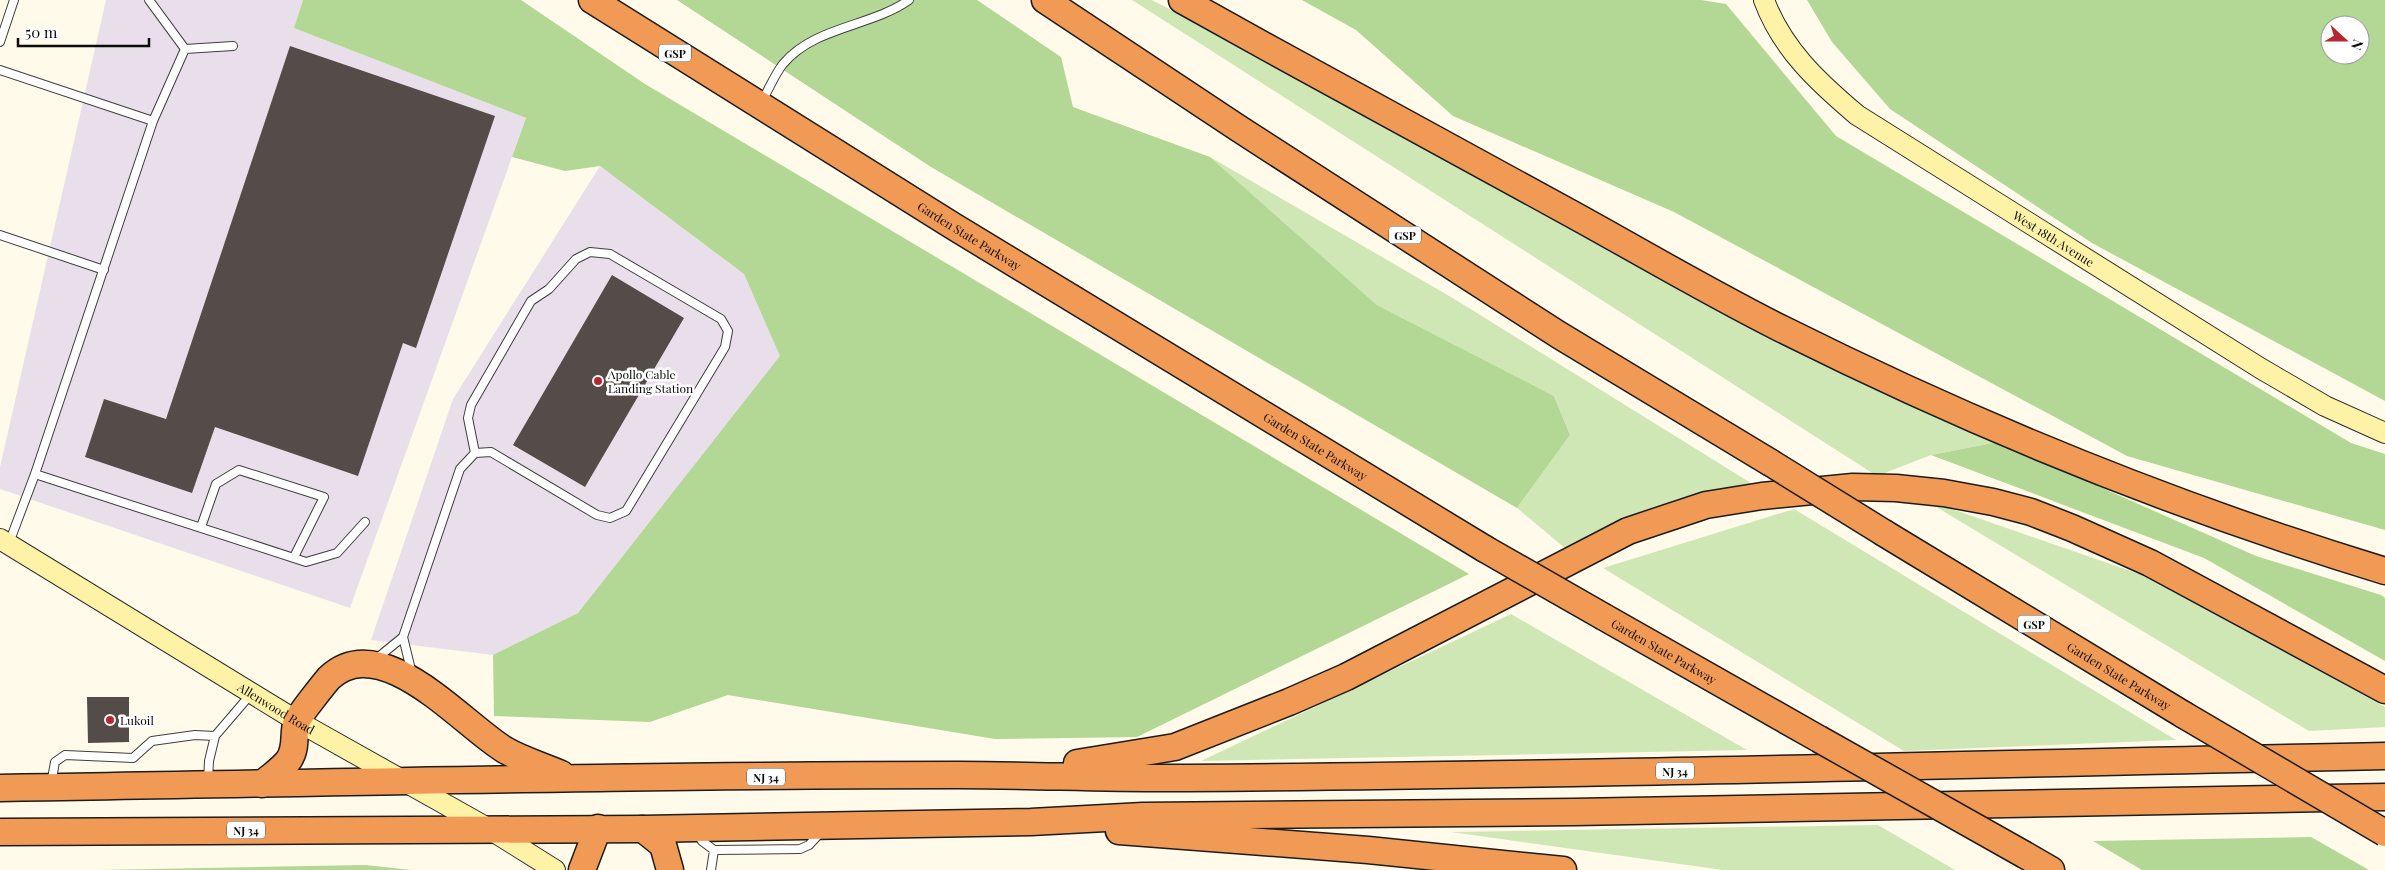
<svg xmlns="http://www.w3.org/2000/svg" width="2385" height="870" viewBox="0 0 2385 870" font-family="'Playfair Display',serif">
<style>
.industrial{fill:#e9dfea}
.green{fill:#cfe7b5}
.forest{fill:#b3d794;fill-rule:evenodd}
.building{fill:#534c48}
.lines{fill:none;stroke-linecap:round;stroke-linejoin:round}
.lane-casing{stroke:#3e3e3e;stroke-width:10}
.secondary-casing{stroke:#2d2d2d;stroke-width:22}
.highway-casing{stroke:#1c1c1c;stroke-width:29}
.lane{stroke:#fff;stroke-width:8}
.secondary{stroke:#fdf2a6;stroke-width:20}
.highway{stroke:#f19a55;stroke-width:26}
.highway-bridge-casing{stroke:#1c1c1c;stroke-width:29;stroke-linecap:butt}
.highway-bridge{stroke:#f19a55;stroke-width:26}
.poi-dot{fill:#b72730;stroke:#fff;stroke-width:2}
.labels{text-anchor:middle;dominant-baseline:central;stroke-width:5;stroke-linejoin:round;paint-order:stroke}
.shield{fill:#fff;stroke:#545454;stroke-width:1}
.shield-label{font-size:11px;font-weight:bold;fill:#0b0b0b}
.street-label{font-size:12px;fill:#0b0b0b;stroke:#fff}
.poi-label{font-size:12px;fill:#0b0b0b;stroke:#fff;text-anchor:start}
</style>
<rect width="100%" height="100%" fill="#fffae9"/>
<path class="industrial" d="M106 0H303L294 28 526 118 350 608 0 489V467Z
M600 166 744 274 781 356 578 613 493 655 371 640 453 399Z"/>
<path class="green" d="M1132 0H1152L1998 442 1931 455 1877 476Z
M1210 157 1456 300 1754 485 1622 519 1566 549 1517 508 1570 435 1554 396 1377 305Z
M1923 499 2145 576 2385 707V727L2309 731Z
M1794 509 2176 740 1904 751 1603 568Z
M1511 614 1747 750 1201 761Z
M1878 825 1955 870H1723L1451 832Z"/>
<path class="forest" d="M303 0H521L645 84 1469 574 1137 737 995 739 728 695 650 722 494 716 493 655 578 613 780 356 744 274 600 166 565 171 512 157 526 118 294 28Z
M677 0H977L1061 57 1073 107 1210 157 1377 305 1554 396 1570 435 1517 508 931 167Z
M1302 0H1701L1726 4 1836 136 2351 443 2385 454V530L2127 456 1674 212 1453 116 1356 30Z
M1807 0H2385V401L2092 243 1890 109 1832 42ZM2330 25H2360V55H2330Z
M1998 442 2256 556 2381 595 2385 598V661L2204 558 1931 455Z
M2311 837 2369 870H2142L2093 841Z
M365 865 412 870H99Z"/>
<path class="building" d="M290 46 495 116 416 348 403 343 358 476 215 427 192 493 85 457 104 399 166 419Z
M612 275 684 318 585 487 513 445Z
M87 697H129V742L88 743Z"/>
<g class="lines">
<g class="lane-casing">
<path id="lane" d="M149 0 185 49
M0 42 14 0
M0 70 153 121
M762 101C769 89 775 74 783 64 815 26 871 27 909 0
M0 235 104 270
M35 474 306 562 337 553 365 522
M201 527 216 484 239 470 324 497 294 557
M9 543 35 474 153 121 185 49 233 46
M403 637 460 469 475 453 491 452 597 515 610 518 626 511 725 347 728 331 721 319 610 254 590 252 576 259 549 289 531 301 471 405 468 418 475 453
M376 659 403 637 412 674
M208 781 209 761 215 736
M51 784 55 762 65 755 133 758 152 741 195 735 215 736 251 694
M697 834 702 841 714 850 800 849 809 845 822 831
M711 870 714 850"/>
</g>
<g class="secondary-casing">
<g id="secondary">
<path id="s1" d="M1764 0C1782 49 1818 82 1857 115L2260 368 2325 406 2385 433"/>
<path id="s2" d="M0 539 297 721 491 830 555 870"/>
</g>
</g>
<g class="highway-casing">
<g id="highway">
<path id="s3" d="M592 0 953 226 1485 549"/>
<path d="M1045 0 1238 128 1559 335 1771 463"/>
<path d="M1182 0C1311 72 1441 143 1570 213 1641 252 1710 293 1782 329 1976 426 2178 508 2385 571"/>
<path id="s4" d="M1884 533 2184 715"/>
<path id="s5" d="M1604 617 1819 739"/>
<path d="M1077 763 1175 747 1289 702 1346 677 1628 531 1706 505 1762 496 1853 487 1896 488 1944 493 1993 502 2031 512 2072 528 2150 563 2385 690"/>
<path d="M262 784C270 777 281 770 288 761 298 748 292 734 297 721 299 715 324 684 329 678 382 628 463 725 505 750 522 760 543 766 561 774"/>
<path d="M0 788C320 783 639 775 959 775 1035 775 1111 779 1187 778 1586 775 1986 764 2385 756"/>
<path d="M643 829 663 845 670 870"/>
<path d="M1119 831 1368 850 1563 870"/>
<path d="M0 832 643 829 1031 822 1143 816 1574 812 2385 797"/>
<path d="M2025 855 2051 870"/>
<path d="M582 870 598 828"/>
</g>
</g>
<use href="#lane" class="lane"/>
<use href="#secondary" class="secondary"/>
<use href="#highway" class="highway"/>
<g class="highway-bridge-casing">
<path id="highway-bridge" d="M1771 463 1884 533
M1485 549 1604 617
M2184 715 2385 833
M1819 739 2025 855"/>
</g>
<use href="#highway-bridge" class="highway-bridge"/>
</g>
<g class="poi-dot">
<circle cx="598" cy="381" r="5"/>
<circle cx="110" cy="720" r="5"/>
</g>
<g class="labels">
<g class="shield">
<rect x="659" y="44.5" width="32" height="17" rx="4"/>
<rect x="1389" y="226.5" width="32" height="17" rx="4"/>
<rect x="2018" y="615.5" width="32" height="17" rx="4"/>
<rect x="1656" y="762.5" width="38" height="17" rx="4"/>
<rect x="747" y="768.5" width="38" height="17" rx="4"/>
<rect x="227" y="821.5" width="38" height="17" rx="4"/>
</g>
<g class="shield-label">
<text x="675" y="53">GSP</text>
<text x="1405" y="235">GSP</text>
<text x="2034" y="624">GSP</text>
<text x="1675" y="771">NJ 34</text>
<text x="766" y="777">NJ 34</text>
<text x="246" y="830">NJ 34</text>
</g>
<g class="street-label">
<text stroke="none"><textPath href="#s3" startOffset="445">Garden State Parkway</textPath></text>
<text stroke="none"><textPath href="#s1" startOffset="382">West 18th Avenue</textPath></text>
<text stroke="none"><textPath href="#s3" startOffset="850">Garden State Parkway</textPath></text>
<text stroke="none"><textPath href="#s5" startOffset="69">Garden State Parkway</textPath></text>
<text stroke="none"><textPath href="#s4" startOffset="275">Garden State Parkway</textPath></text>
<text stroke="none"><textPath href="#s2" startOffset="324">Allenwood Road</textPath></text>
</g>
<g class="poi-label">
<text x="608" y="374">Apollo Cable<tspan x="608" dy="14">Landing Station</tspan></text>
<text x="120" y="720">Lukoil</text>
</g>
</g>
<g transform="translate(2345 40) rotate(111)"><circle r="24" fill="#ffffff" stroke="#9d9d9d"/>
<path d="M0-4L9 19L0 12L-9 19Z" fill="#b72730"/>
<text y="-8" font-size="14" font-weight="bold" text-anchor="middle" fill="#0b0b0b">N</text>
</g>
<path d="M18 38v8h131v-8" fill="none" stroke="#0b0b0b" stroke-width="2.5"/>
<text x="25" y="38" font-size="15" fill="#0b0b0b" stroke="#ffffff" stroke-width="4" paint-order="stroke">50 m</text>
</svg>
